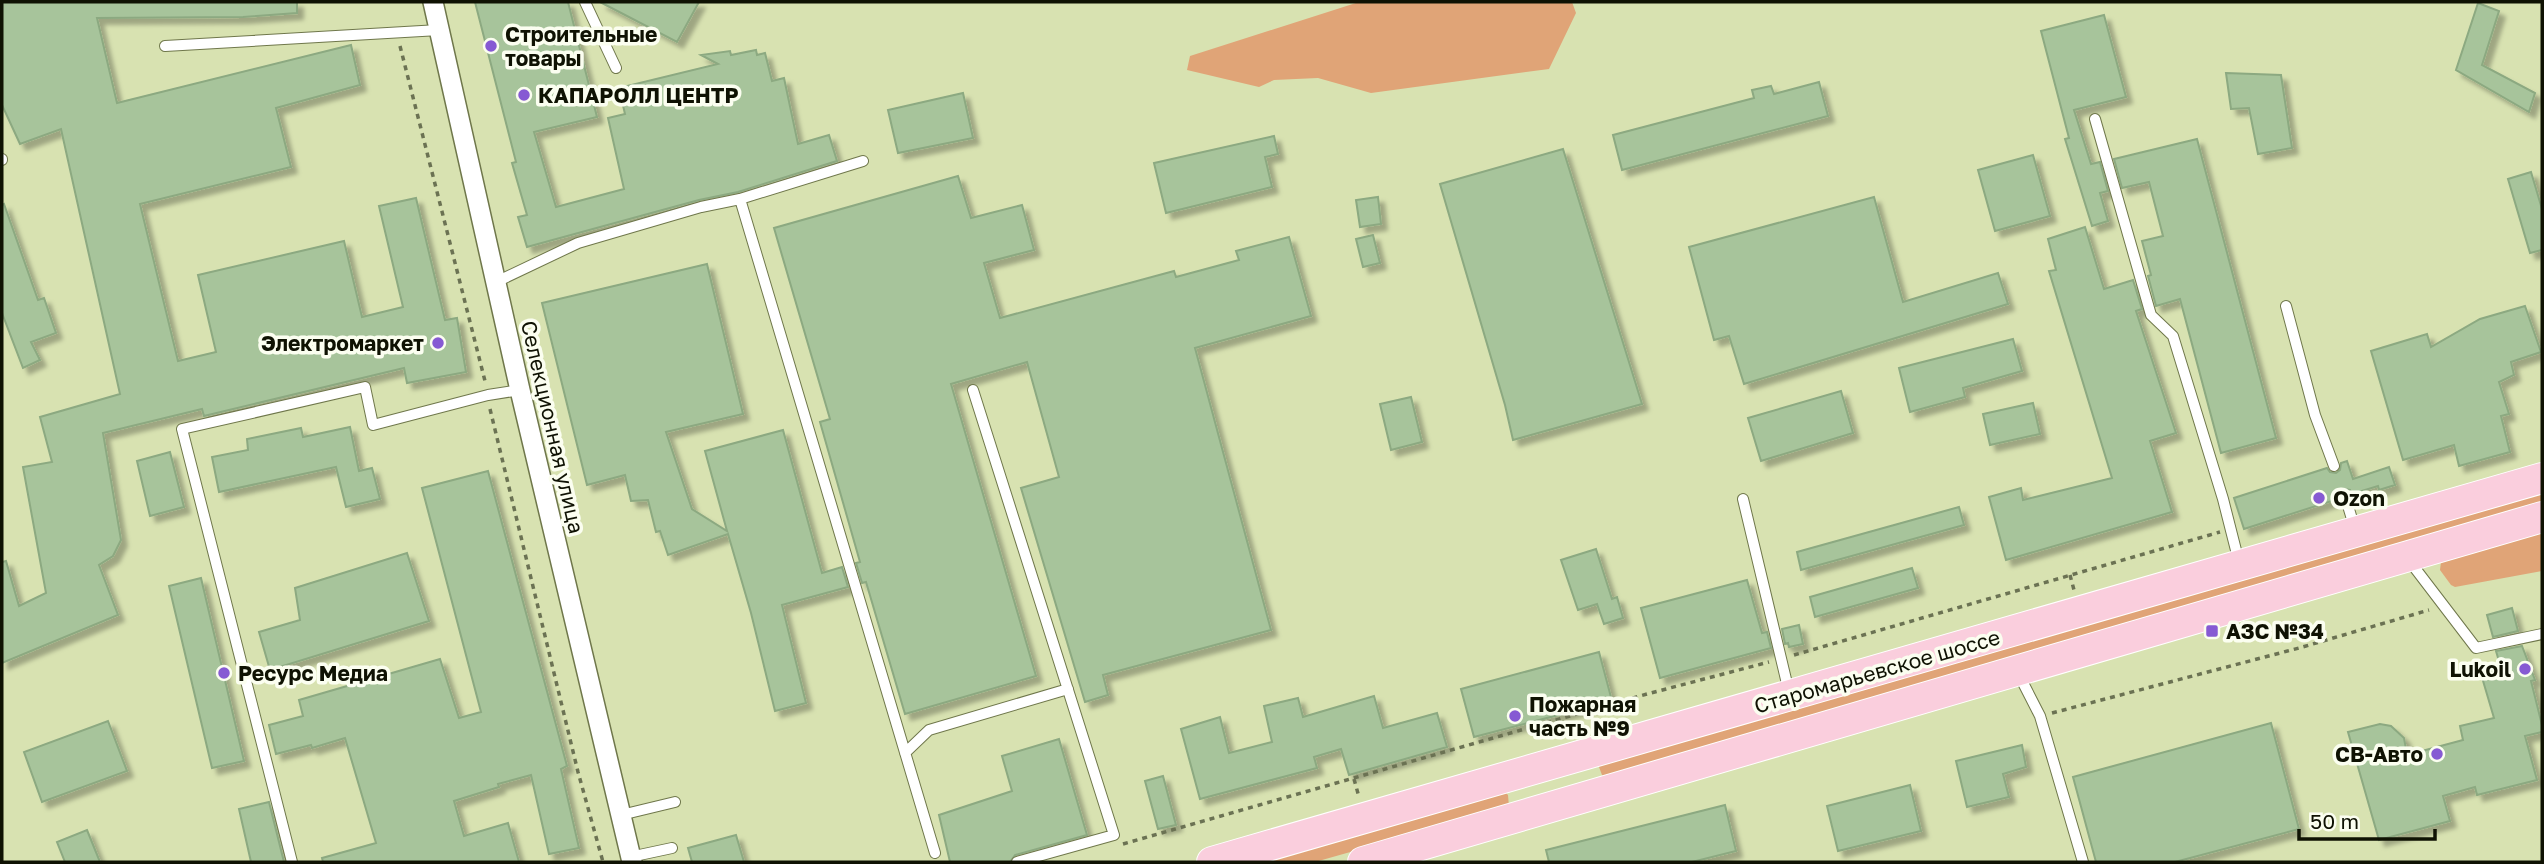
<svg xmlns="http://www.w3.org/2000/svg" width="2544" height="864" viewBox="0 0 2544 864" font-family="'Golos Text',sans-serif">
<style>
.green{fill:#e0a477}
.building{fill:#a7c49b;stroke:#8ca981;stroke-width:2;filter:url(#shadow)}
.lines{fill:none;stroke-linecap:round;stroke-linejoin:round}
.lane-casing{stroke:#6f774b;stroke-width:12}
.street-casing{stroke:#6f774b;stroke-width:22}
.primary-casing{stroke:#fff;stroke-width:32}
.path{stroke:#6b7253;stroke-width:3.5;stroke-dasharray:5 5;stroke-linecap:butt}
.lane{stroke:#fff;stroke-width:10}
.street{stroke:#fff;stroke-width:19}
.primary{stroke:#facedd;stroke-width:30}
.poi-dot{fill:#865ad3;stroke:#fbfef0;stroke-width:2.5}
.labels{text-anchor:middle;dominant-baseline:central;stroke-width:7;stroke-linejoin:round;paint-order:stroke}
.poi-label{font-size:21px;font-weight:bold;fill:#0f1203;stroke:#fbfef0;text-anchor:start}
.street-label{font-size:21px;fill:#0f1203;stroke:#fbfef0}
</style>
<defs>
<filter id="shadow"><feDropShadow dx="6" dy="6" stdDeviation="2" flood-color="#0004"/></filter>
</defs>
<rect width="100%" height="100%" fill="#d8e2b1"/>
<path class="green" d="M1359 2H1572L1576 13 1549 69 1371 93 1318 78 1274 80 1259 87 1187 70 1190 56Z
M2542 488V507L1606 779 1602 775 1599 767 1601 762Z
M2542 529V571L2455 587 2451 585 2440 570 2441 562Z
M1504 791 1508 795 1509 807 1315 862H1256Z"/>
<path class="building" d="M2 2H297V13L243 17 97 18 117 103 351 45 360 85 276 108 291 167 140 204 178 361 216 352 198 275 344 241 362 317 403 307 379 206 416 198 445 320 457 318 466 372 407 383 404 368 204 416 202 409 103 433 121 540 113 556 99 565 118 615 2 663V562L6 561 19 606 46 593 23 467 52 462 40 417 120 394 61 129 20 144 2 105Z
M475 2H568L597 117 534 132 556 207 624 189 608 118 625 114 619 88 718 64 701 55 730 51 731 55 756 50 757 55 765 53 772 81 784 78 798 144 829 135 837 161 738 192 699 200 527 247 518 217 527 215 512 163 516 162Z
M600 2H699L677 42Z
M2478 3 2499 11 2482 65 2535 93 2529 112 2456 70Z
M2104 15 2126 97 2074 110 2091 164 2100 162 2108 191 2100 193 2108 221 2092 226 2065 139 2069 138 2041 31Z
M2226 73 2281 75 2292 148 2258 154 2249 108 2231 109Z
M1819 82 1828 116 1622 170 1613 135 1754 98 1752 90 1771 86 1774 94Z
M963 93 973 138 898 153 888 110Z
M1274 136 1278 154 1265 157 1272 187 1166 213 1154 163Z
M2197 139 2276 438 2221 453 2180 299 2156 306 2148 276 2151 275 2142 241 2163 236 2149 182 2122 188 2114 159Z
M1563 149 1642 404 1513 440 1505 405 1440 184Z
M2033 155 2050 216 1995 231 1978 170Z
M2531 172 2542 209V250L2530 253 2508 179Z
M958 176 971 218 1022 205 1034 250 984 263 1000 318 1174 271 1176 277 1239 260 1236 251 1289 237 1311 316 1195 348 1271 630 1103 675 1108 695 1085 702 1021 488 1059 477 1027 362 951 384 1036 676 905 714 866 582 862 583 856 563 860 562 820 422 830 419 774 228Z
M1378 197 1381 224 1360 227 1356 200Z
M1874 197 1903 302 1998 273 2008 304 1744 384 1729 336 1714 340 1689 247Z
M4 204 38 300 44 298 56 333 31 342 40 360 23 368 2 313V205Z
M2085 227 2104 289 2133 280 2142 309 2136 311 2176 433 2150 441 2172 512 2006 560 1989 497 2021 488 2023 500 2112 478 2049 271 2056 270 2048 239Z
M1373 235 1380 263 1363 267 1356 239Z
M707 264 743 414 666 432 692 509 727 531 705 451 783 430 822 573 842 567 848 587 782 605 806 703 775 711 751 613 728 534 668 555 660 531 656 532 648 500 631 501 625 475 587 485 542 303Z
M2525 306 2541 352 2511 362 2514 375 2499 382 2509 414 2501 416 2510 452 2459 466 2454 445 2403 460 2371 351 2427 334 2431 347 2480 319Z
M2013 339 2022 371 1963 388 1965 397 1910 412 1899 368Z
M1841 391 1853 433 1761 461 1748 418Z
M1411 397 1422 442 1391 450 1380 404Z
M2033 403 2040 434 1990 445 1983 414Z
M350 427 359 471 372 468 380 499 346 507 336 467 219 492 212 457 248 450 247 439 301 428 303 437Z
M170 452 184 507 150 516 137 461Z
M2347 461 2353 479 2389 467 2395 485 2379 490 2378 486 2352 494 2350 490 2344 489 2339 491 2338 499 2244 529 2234 498 2327 468 2330 472 2336 473 2340 470 2341 463Z
M488 471 567 766 561 769 579 848 549 854 531 775 498 784 499 787 454 801 464 836 508 823 519 862H323L322 858 376 843 345 738 312 748 311 745 276 754 269 725 303 716 299 700 440 659 459 718 481 712 422 488Z
M1959 507 1964 525 1801 570 1797 552Z
M1596 549 1612 599 1617 597 1623 618 1604 624 1597 604 1578 610 1561 560Z
M407 553 429 621 270 670 259 632 300 620 295 588Z
M1912 568 1918 588 1815 617 1810 597Z
M201 578 244 761 212 768 169 586Z
M1747 580 1762 633 1767 632 1771 648 1660 678 1641 608Z
M2512 608 2518 631 2493 637 2487 615Z
M1799 625 1803 644 1789 647 1788 643 1785 644 1782 629Z
M2522 646 2535 680 2531 681 2542 725V732L2525 736 2537 780 2477 795 2475 787 2443 796 2450 821 2379 840 2348 732 2380 724 2391 726 2404 738 2407 755 2463 740 2460 726 2494 718 2481 674 2501 668 2496 651Z
M1599 652 1612 701 1474 737 1461 689Z
M1374 696 1383 728 1437 713 1447 747 1349 775 1341 749 1314 757 1317 768 1200 799 1181 729 1220 717 1229 753 1272 742 1264 706 1298 698 1303 717Z
M108 721 127 771 42 802 24 752Z
M2271 723 2299 829 2175 862H2096L2073 777Z
M1059 739 1087 835 1015 855 1010 862H950L939 815 1012 791 1002 756Z
M2022 745 2026 767 2003 774 2009 797 1967 807 1956 761Z
M1163 776 1176 825 1158 829 1145 781Z
M1910 785 1921 831 1838 851 1827 806Z
M269 802 284 862H251L239 809Z
M1725 805 1736 851 1692 862H1549L1546 850Z
M87 830 100 862H65L57 842Z
M736 835 744 862H692L688 848Z"/>
<g class="lines">
<g class="lane-casing">
<path id="lane" d="M585 2 616 68
M165 46 439 30
M2095 119 2151 315 2173 336 2223 499 2239 562
M2 159V160
M740 199 863 161
M496 282 578 243 701 207 740 199 935 853
M2286 306 2315 415 2334 466
M973 390 1114 835 1017 862
M2345 496 2355 529
M1743 499 1789 692
M2408 559 2476 648 2542 634
M2018 673 2040 716 2083 862
M905 753 929 730 1068 689
M621 815 675 802
M630 857 672 848
M292 862 182 429 365 387 373 425 488 395 520 390"/>
</g>
<g class="street-casing">
<path id="street" d="M433 2 520 390 632 862"/>
</g>
<g class="primary-casing">
<path id="primary" d="M1212 862 2542 478
M1363 862 2542 517"/>
</g>
<path class="path" d="M400 46 485 381
M490 409 578 772 603 862
M2070 575 2074 590
M1794 655 2220 532
M2052 713 2299 648 2429 610
M1354 779 1359 797
M1123 844 1647 694 1769 662"/>
<use href="#lane" class="lane"/>
<use href="#street" class="street"/>
<use href="#primary" class="primary"/>
</g>
<g class="poi-dot">
<circle cx="491" cy="46" r="7"/>
<circle cx="524" cy="95" r="7"/>
<circle cx="438" cy="343" r="7"/>
<circle cx="2319" cy="498" r="7"/>
<rect x="2205" y="624" width="14" height="14" rx="3.5"/>
<circle cx="2525" cy="669" r="7"/>
<circle cx="224" cy="673" r="7"/>
<circle cx="1515" cy="716" r="7"/>
<circle cx="2437" cy="754" r="7"/>
</g>
<g class="labels">
<g class="poi-label">
<text x="505" y="34">Строительные<tspan x="505" dy="24">товары</tspan></text>
<text x="538" y="95">КАПАРОЛЛ ЦЕНТР</text>
<text x="424" y="343" text-anchor="end">Электромаркет</text>
<text x="2333" y="498">Ozon</text>
<text x="2226" y="631">АЗС №34</text>
<text x="2511" y="669" text-anchor="end">Lukoil</text>
<text x="238" y="673">Ресурс Медиа</text>
<text x="1529" y="704">Пожарная<tspan x="1529" dy="24">часть №9</tspan></text>
<text x="2423" y="754" text-anchor="end">СВ-Авто</text>
</g>
<g class="street-label">
<text transform="translate(553 427) rotate(77)">Селекционная улица</text>
<text transform="translate(1877 671) rotate(-16)">Старомарьевское шоссе</text>
</g>
</g>
<rect width="2544" height="864" fill="none" stroke="#0f1203" stroke-width="7"/>
<path d="M2299 829v10h136v-10" fill="none" stroke="#0f1203" stroke-width="3.5"/>
<text x="2310" y="829" font-size="21" fill="#0f1203" stroke="#fbfef0" stroke-width="5" paint-order="stroke">50 m</text>
</svg>
